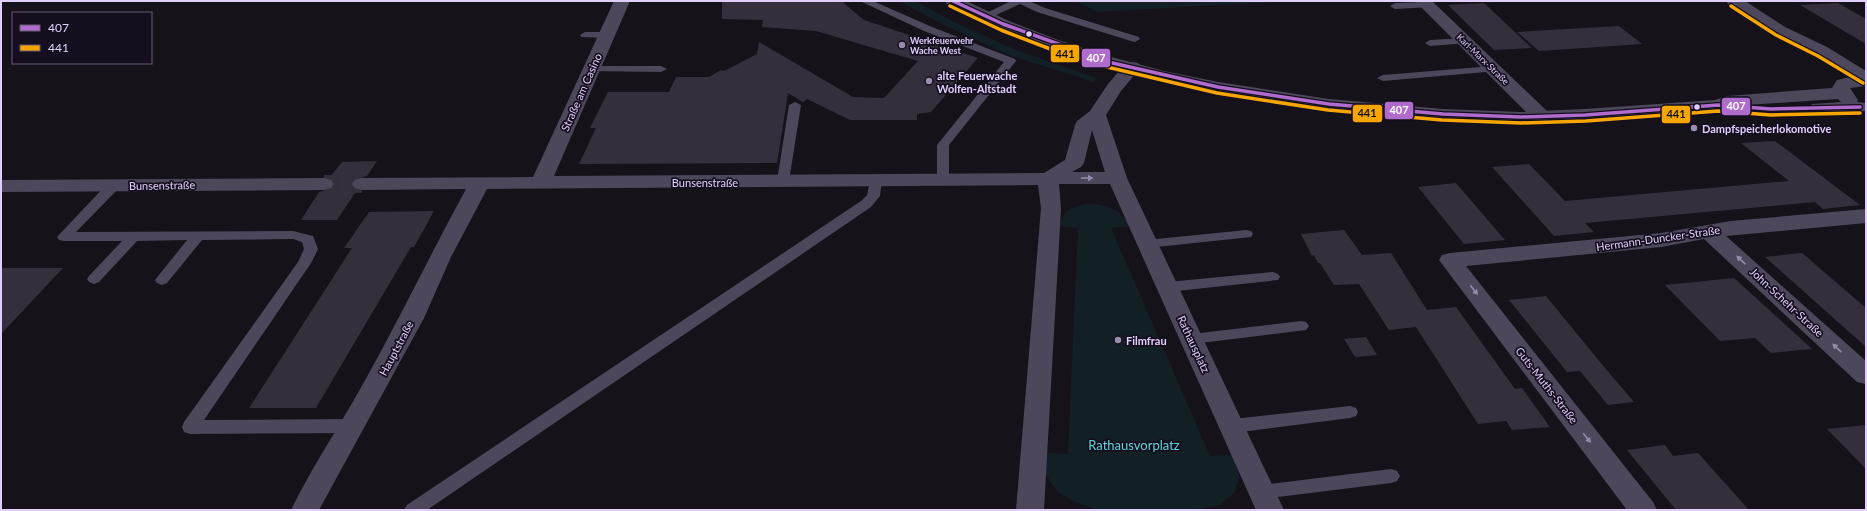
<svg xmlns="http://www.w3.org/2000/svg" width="1867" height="511" viewBox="0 0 1867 511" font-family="Lato,sans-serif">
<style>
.green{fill:#122026}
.building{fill:#352f3d}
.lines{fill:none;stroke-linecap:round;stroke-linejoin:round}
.minor-tunnel{stroke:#342e3c;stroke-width:18;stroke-dasharray:18 9;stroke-linecap:butt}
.service{fill:#4d475b;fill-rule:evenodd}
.minor{fill:#4d475b;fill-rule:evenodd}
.tertiary{fill:#4d475b;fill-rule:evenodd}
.bus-1-casing{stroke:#150e1e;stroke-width:6}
.bus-2-casing{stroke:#150e1e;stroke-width:6}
.bus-1{stroke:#b06ccc;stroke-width:3.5}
.bus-2{stroke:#f7a600;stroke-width:3.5}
.oneway{fill:#968aac}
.bus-dot{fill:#e0cefc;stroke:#150e1e;stroke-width:1.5}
.poi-dot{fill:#998cad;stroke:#150e1e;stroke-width:1.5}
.labels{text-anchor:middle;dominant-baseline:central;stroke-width:3.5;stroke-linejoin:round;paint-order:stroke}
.far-poi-label{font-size:9px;font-weight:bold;fill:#e0cefc;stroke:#150e1e;text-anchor:start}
.far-street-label{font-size:9px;fill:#e0cefc;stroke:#150e1e}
.poi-label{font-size:11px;font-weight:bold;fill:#e0cefc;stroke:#150e1e;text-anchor:start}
.street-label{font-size:11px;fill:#e0cefc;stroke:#150e1e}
.near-park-label{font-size:13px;fill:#60d2d6;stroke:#150e1e}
.line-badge{stroke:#150e1e;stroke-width:1.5}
.badge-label{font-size:11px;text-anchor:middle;font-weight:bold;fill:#fff}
.pale-badge-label{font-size:11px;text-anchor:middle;font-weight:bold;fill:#111}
</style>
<rect width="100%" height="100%" fill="#16121a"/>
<path class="green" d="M899 1H915L954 22 1016 50 1096 78 1094 82 1009 55 946 26Z
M1076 1H1290L1097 12Z
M1086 204C1106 204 1120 209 1131 226L1111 228 1210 456 1235 455 1239 479 1234 493 1218 506 1190 510H1126L1094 509 1075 502 1058 492 1046 475 1044 453 1068 454 1078 228 1059 226C1066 209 1069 208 1086 204Z"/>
<path class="building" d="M722 1H841L864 20 978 58 931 112 917 114V120H850L807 99 803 102 788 93 777 163 579 164 596 128H590L608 92H669L676 77H709L721 70 724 71 757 54 759 42 853 97 884 98 918 61 816 31 762 27 763 20 722 19Z
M1484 3 1532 48 1494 50 1448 5Z
M1838 3 1866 19V44L1800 5Z
M1619 26 1642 44 1539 51 1517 32Z
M1775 141 1860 205 1823 209 1815 202 1585 223 1594 232 1554 236 1492 167 1529 164 1565 201 1789 181 1741 143Z
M377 161 367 176 355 179 351 183 354 189 357 190 337 220H301L319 192 331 189 335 185 332 179 329 178 342 162Z
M1456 183 1505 240 1464 244 1418 187Z
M434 211 414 247H411L316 408H249L352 248H344L369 212Z
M1344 230 1362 255 1391 253 1427 310 1456 307 1515 389 1522 388 1550 427 1512 430 1506 421 1478 424 1416 327 1389 330 1359 284 1334 285 1320 263H1318L1314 255 1312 256 1301 234Z
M1802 253 1866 308V347L1765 257Z
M1 268H63L1 334Z
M1734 278 1812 349 1771 353 1755 338 1720 341 1665 285Z
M1546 296 1605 368 1634 402 1608 405 1580 371 1567 372 1509 300Z
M1366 337 1377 355 1355 357 1344 339Z
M1866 425V469L1827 429Z
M1665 445 1673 456 1698 453 1749 510H1676L1627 450Z"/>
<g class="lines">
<path class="minor-tunnel" d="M324 184H362"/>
<path class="service" d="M860 1H873L932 27 1015 59 1016 61 949 145V180L948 183H938L937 180V145L1004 62 924 31Z
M1011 1H1029L1045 8 1139 37 1140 39 1135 42 1131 41 1037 12 1020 4 987 19 983 20 978 17Z
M1427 2 1432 5 1431 7 1395 9 1390 6 1395 3Z
M585 32H607L612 35 607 38 581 37 580 35Z
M1464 38 1469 41 1468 43 1430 46 1425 43 1430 40Z
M591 66H661L667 69 661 72 587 71 585 69Z
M1493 66 1499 69 1497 71 1383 81 1377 78 1383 75Z
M795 102 801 105 789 181 783 185 777 181 789 105Z
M876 177 882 181 880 196 871 207 427 510H404L407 505 861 201 867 195 870 181Z
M113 182 119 186 118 189 76 232 293 231 313 236 318 249 311 263 204 420 352 419 358 421 360 426 358 431 352 433 190 434 184 432 182 427 184 422 298 262 304 249 302 242 293 239 202 240 167 283 162 285 157 283 155 280 187 240 137 241 99 282 94 284 89 282 87 279 89 276 122 241H64L59 240 57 237 108 183Z
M1246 230 1251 231 1253 234 1251 237 1147 248 1142 247 1140 244 1142 241 1147 240Z
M1273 272 1278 274 1280 277 1278 280 1168 292 1163 290 1161 287 1163 284 1168 282Z
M1301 321 1306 322 1309 326 1306 330 1192 344 1187 343 1184 339 1187 335 1192 334Z
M1350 406 1356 408 1358 412 1356 416 1350 418 1233 433 1227 431 1225 426 1227 421 1233 419Z
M1391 469 1397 471 1400 476 1397 481 1391 483 1261 499 1255 497 1252 492 1255 487 1261 485Z"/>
<path class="minor" d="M614 1H630L554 176 1044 173 1065 160 1075 125 1077 121 1090 111 1108 84 1126 63 1132 62 1138 63 1141 67 1121 91 1106 115 1127 178 1284 510H1256L1110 184H1059L1061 208 1044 510H1016L1041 208 1038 185 487 189 451 257 424 318 319 510H291C314 463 343 421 368 375 402 314 432 251 466 189L362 190 355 188 352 184 355 180 362 178 533 177ZM1092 130 1105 172H1072L1081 167 1084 163Z
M1415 1H1432L1549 113 1551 117 1549 121 1542 123 1535 121Z
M1726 1H1745L1785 27 1827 47 1866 71V83L1860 82 1815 55 1773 33 1728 4Z
M324 178 331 180 334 184 331 188 324 190 1 192V180Z
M1866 209V223L1726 236 1866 361V384L1857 382 1704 239 1661 247 1466 266 1653 502 1657 510H1627L1439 260 1442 255 1450 253 1661 233 1731 221Z"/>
<path class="tertiary" d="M945 1H966L1009 21 1061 41 1115 58 1164 71 1218 82 1329 99 1443 109 1521 112 1585 109 1715 100 1727 96 1832 88 1837 80 1854 76H1866V86L1850 88 1858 100 1857 102 1866 103V111L1818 114 1812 112 1809 108 1812 104 1841 102 1838 99 1730 106 1718 110C1652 115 1586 123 1520 123 1468 123 1415 119 1362 113 1256 102 1150 84 1049 48 1014 36 981 20 947 4Z"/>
<g class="bus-1-casing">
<path id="bus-1" d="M953 1 1003 24 1108 62 1218 87 1329 104 1443 114 1521 117 1585 115 1718 105 1771 109 1860 107"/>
</g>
<g class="bus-2-casing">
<path id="bus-2" d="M950 6 1001 30 1053 50 1107 67 1217 93 1328 110 1442 120 1521 123 1586 121 1718 111 1771 115 1860 113
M1731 6 1776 35 1818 56 1863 83"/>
</g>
<use href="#bus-1" class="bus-1"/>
<use href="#bus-2" class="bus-2"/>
</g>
<defs><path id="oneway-solid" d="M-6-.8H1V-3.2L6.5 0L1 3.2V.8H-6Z"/></defs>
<g class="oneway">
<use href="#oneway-solid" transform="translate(1087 178)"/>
<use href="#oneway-solid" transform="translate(1741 260) rotate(-137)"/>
<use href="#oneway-solid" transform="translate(1474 290) rotate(52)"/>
<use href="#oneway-solid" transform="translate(1837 348) rotate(-137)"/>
<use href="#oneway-solid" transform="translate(1587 438) rotate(52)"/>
</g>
<g class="bus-dot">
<circle cx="1029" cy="34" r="3.5"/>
<circle cx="1697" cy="107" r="3.5"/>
</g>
<g class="poi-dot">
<circle cx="902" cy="45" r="4"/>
<circle cx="929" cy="81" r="4"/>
<circle cx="1694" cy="128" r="4"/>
<circle cx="1118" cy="340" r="4"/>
</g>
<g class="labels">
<g class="far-poi-label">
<text x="910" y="40">Werkfeuerwehr<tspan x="910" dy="10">Wache West</tspan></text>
</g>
<g class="far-street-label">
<text transform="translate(1483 59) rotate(44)">Karl-Marx-Straße</text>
</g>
<g class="poi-label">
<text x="937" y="75">alte Feuerwache<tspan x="937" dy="13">Wolfen-Altstadt</tspan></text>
<text x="1702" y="128">Dampfspeicherlokomotive</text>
<text x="1126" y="340">Filmfrau</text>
</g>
<g class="street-label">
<text transform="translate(581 92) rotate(-66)">Straße am Casino</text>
<text x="705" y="182">Bunsenstraße</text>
<text transform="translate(162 185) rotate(-1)">Bunsenstraße</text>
<text transform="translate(1658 238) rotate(-8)">Hermann-Duncker-Straße</text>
<text transform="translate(1787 302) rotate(43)">John-Schehr-Straße</text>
<text transform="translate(1194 344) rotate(65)">Rathausplatz</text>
<text transform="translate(396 348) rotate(-62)">Hauptstraße</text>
<text transform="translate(1547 385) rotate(52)">Guts-Muths-Straße</text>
</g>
<g class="near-park-label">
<text x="1134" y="445">Rathausvorplatz</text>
</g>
</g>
<g class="line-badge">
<rect x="1050" y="44" width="30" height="19" rx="4" fill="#f7a600"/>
<rect x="1081" y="48" width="30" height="20" rx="4" fill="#b06ccc"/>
<rect x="1721" y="97" width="30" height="19" rx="4" fill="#b06ccc"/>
<rect x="1384" y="101" width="30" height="19" rx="4" fill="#b06ccc"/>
<rect x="1352" y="104" width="31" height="19" rx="4" fill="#f7a600"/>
<rect x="1661" y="105" width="30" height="19" rx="4" fill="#f7a600"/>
</g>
<g class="badge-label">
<text x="1096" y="62">407</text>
<text x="1736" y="110">407</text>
<text x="1399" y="114">407</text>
</g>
<g class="pale-badge-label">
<text x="1065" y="58">441</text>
<text x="1367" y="117">441</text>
<text x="1676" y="118">441</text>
</g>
<rect width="1867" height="511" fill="none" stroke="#e0cefc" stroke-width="4"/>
<rect x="12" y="12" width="140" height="52" fill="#150e1e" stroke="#665b77"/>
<rect x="20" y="25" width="20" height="6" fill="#b06ccc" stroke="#665b77"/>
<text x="48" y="32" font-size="12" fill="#e0cefc">407</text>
<rect x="20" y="45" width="20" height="6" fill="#f7a600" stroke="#665b77"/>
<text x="48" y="52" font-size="12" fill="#e0cefc">441</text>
</svg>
